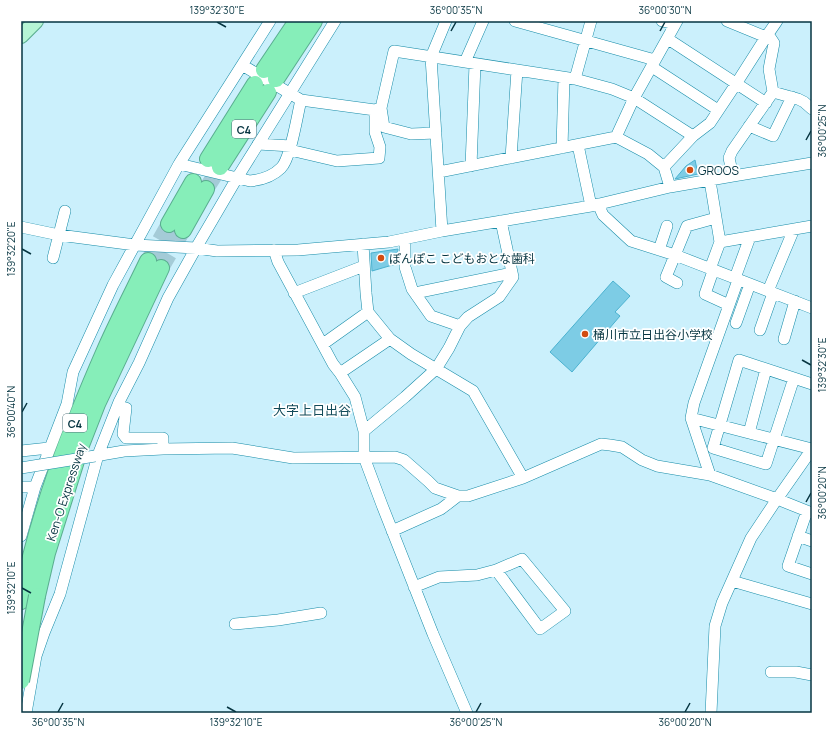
<svg xmlns="http://www.w3.org/2000/svg" width="833" height="734" viewBox="0 0 833 734" font-family="Manrope,'Noto Sans JP',sans-serif">
<style>
.building{fill:#7dcce5;stroke:#4bb2d0}
.lines{fill:none;stroke-linecap:round;stroke-linejoin:round}
.highway-tunnel{stroke:#a4cbd7;stroke-width:16;stroke-dasharray:16 8;stroke-linecap:butt}
.minor-casing{stroke:#178ca8;stroke-width:12}
.major-casing{stroke:#59ad8f;stroke-width:16}
.highway-casing{stroke:#59ad8f;stroke-width:18}
.minor{stroke:#fff;stroke-width:11}
.major{stroke:#b6f5d5;stroke-width:14}
.highway{stroke:#86eeb9;stroke-width:16}
.minor-bridge-casing{stroke:#178ca8;stroke-width:12;stroke-linecap:butt}
.highway-bridge-casing{stroke:#59ad8f;stroke-width:18;stroke-linecap:butt}
.minor-bridge{stroke:#fff;stroke-width:11}
.highway-bridge{stroke:#86eeb9;stroke-width:16}
.ticks{fill:none;stroke:#063541;stroke-width:1.5}
.poi-dot{fill:#d24c10;stroke:#fff;stroke-width:1.5}
.labels{text-anchor:middle;dominant-baseline:central;stroke-width:3.5;stroke-linejoin:round;paint-order:stroke}
.shield{fill:#fff;stroke:#51727a;stroke-width:1}
.shield-label{font-size:11px;font-weight:bold;fill:#063541}
.poi-label{font-size:12px;fill:#063541;stroke:#fff;text-anchor:start}
.street-label{font-size:12px;fill:#063541;stroke:#fff}
.neighbourhood-label{font-size:13px;fill:#124b5a;stroke:#fff}
.neatline{fill:none;stroke:#063541;stroke-width:1.5}
.ticks-label{font-size:10px;text-anchor:middle;fill:#063541}
</style>
<rect width="100%" height="100%" fill="#cbf0fc"/>
<path class="building" d="M695 160 698 174 675 179 686 166Z
M398 249 396 264 372 271 371 253Z
M613 281 630 296 615 312 620 316 572 372 550 352Z"/>
<g class="lines">
<path class="highway-tunnel" d="M206 189 220 167
M148 261 169 224
M161 268 183 230"/>
<g class="minor-casing">
<path id="minor" d="M515 21 655 60
M662 21 675 24
M727 21 766 37 777 21
M668 39 766 103
M465 62 483 21
M242 65 301 100 375 110 381 108 394 51 575 79 612 89 634 98 693 136
M652 67 718 110
M575 79 591 21
M773 92 798 99 804 102 812 109
M381 108 384 127 411 134 436 133
M749 126 773 136 792 97
M616 137 634 98 677 21
M258 144 291 146
M578 145 591 206
M562 148 564 78
M290 150 337 161 379 158 380 147 375 132V110
M511 158 517 70
M179 164 250 181C260 180 273 176 281 168 291 158 297 116 301 100
M471 166 475 64
M664 167 693 136 710 123 736 84 766 37
M439 172 616 137 648 154 664 167 670 187
M733 176 729 158 732 151 773 92 769 69 774 43 768 34
M598 204 603 215 631 241 675 255 812 308
M21 227 59 235 135 245 196 248 217 251 298 250 389 242 442 231 591 206 670 187 733 176 812 163
M442 231 431 57 446 21
M405 239V267L412 289 431 316 460 326
M720 242 812 226
M363 244 366 293 368 312 390 339 411 354 473 391 523 478
M274 250 278 262 333 364 340 373 355 397 364 431V457L382 505 433 634 467 713
M659 250 667 226
M53 258 65 211
M710 269 720 242 710 181
M713 271 705 294 729 305
M735 278 750 237
M677 283 666 277 687 226 716 218
M768 291 794 229
M294 293 364 266
M415 293 512 273
M736 323 750 284
M760 330 773 293
M784 339 795 301
M323 344 368 312
M340 373 390 339
M794 378 766 464 713 448 739 360 812 384
M118 406 126 408 123 434 126 438H163V449
M691 418 812 449
M364 431 405 397 436 369 449 348 460 326 468 317 499 297 513 277 501 221
M749 433 766 369
M21 451 49 448
M95 456 124 451 163 449 232 448 293 458 395 457 404 460 428 481 435 488 458 496H468L523 478 601 444 610 445 622 447 642 460 657 466 710 475 777 499 812 513
M710 475 691 418 694 403 738 280
M21 487H35
M807 511 788 566 812 574
M392 531 441 509 458 496
M21 536 35 487 67 404 73 372 113 285 179 164 270 21
M798 536 812 541
M732 581 812 604
M414 587 439 577 477 575 496 570 522 559 565 611 540 629 496 570
M235 624 278 620 321 613
M36 656 44 633 60 594 98 455 119 402 139 363 168 298 196 248 237 178 335 21
M771 672H796L812 675
M26 713 36 656 31 655
M711 713 715 626 722 603 751 538 777 499 812 449"/>
</g>
<g class="major-casing">
<path id="major" d="M21 36 36 21"/>
</g>
<g class="highway-casing">
<path id="highway" d="M264 70 297 21
M276 79 314 21
M208 159 255 84
M220 167 268 92
M169 224 193 182
M183 230 206 189
M37 596 47 553 81 445 97 404 161 268
M21 601C38 513 70 430 106 348 119 319 134 290 148 261"/>
</g>
<use href="#minor" class="minor"/>
<use href="#major" class="major"/>
<use href="#highway" class="highway"/>
<g class="minor-bridge-casing">
<path id="minor-bridge" d="M21 468 95 456"/>
</g>
<g class="highway-bridge-casing">
<path id="highway-bridge" d="M21 681 37 596"/>
</g>
<use href="#minor-bridge" class="minor-bridge"/>
<use href="#highway-bridge" class="highway-bridge"/>
</g>
<path class="ticks" d="M217 22 226 27M451 31 456 22M660 31 665 22M806 140 811 131M22 249 31 254M802 360 811 365M22 412 27 403M806 502 811 493M22 588 31 593M227 707 236 712M58 712 63 703M476 712 481 703M685 712 690 703"/>
<g class="poi-dot">
<circle cx="690" cy="170" r="4"/>
<circle cx="381" cy="258" r="4"/>
<circle cx="585" cy="334" r="4"/>
</g>
<g class="labels">
<g class="shield">
<rect x="232" y="120" width="24" height="18" rx="3"/>
<rect x="63" y="414" width="24" height="18" rx="3"/>
</g>
<g class="shield-label">
<text x="244" y="129">C4</text>
<text x="75" y="423">C4</text>
</g>
<g class="poi-label">
<text x="698" y="170">GROOS</text>
<text x="389" y="258">ぽんぽこ こどもおとな歯科</text>
<text x="593" y="334">桶川市立日出谷小学校</text>
</g>
<g class="street-label">
<text transform="translate(66 492) rotate(-72)">Ken-O Expressway</text>
</g>
<g class="neighbourhood-label">
<text x="312" y="410">大字上日出谷</text>
</g>
</g>
<rect width="833" height="734" fill="none" stroke="#ffffff" stroke-width="44"/>
<rect x="22" y="22" width="789" height="690" class="neatline"/>
<g class="ticks-label">
<text x="217" y="14">139°32'30"E</text>
<text x="456" y="14">36°00'35"N</text>
<text x="665" y="14">36°00'30"N</text>
<text transform="translate(822 131) rotate(-90)" y="4">36°00'25"N</text>
<text transform="translate(11 249) rotate(-90)" y="4">139°32'20"E</text>
<text transform="translate(822 365) rotate(-90)" y="4">139°32'30"E</text>
<text transform="translate(11 412) rotate(-90)" y="4">36°00'40"N</text>
<text transform="translate(822 493) rotate(-90)" y="4">36°00'20"N</text>
<text transform="translate(11 588) rotate(-90)" y="4">139°32'10"E</text>
<text x="58" y="726">36°00'35"N</text>
<text x="236" y="726">139°32'10"E</text>
<text x="476" y="726">36°00'25"N</text>
<text x="685" y="726">36°00'20"N</text>
</g>
</svg>
